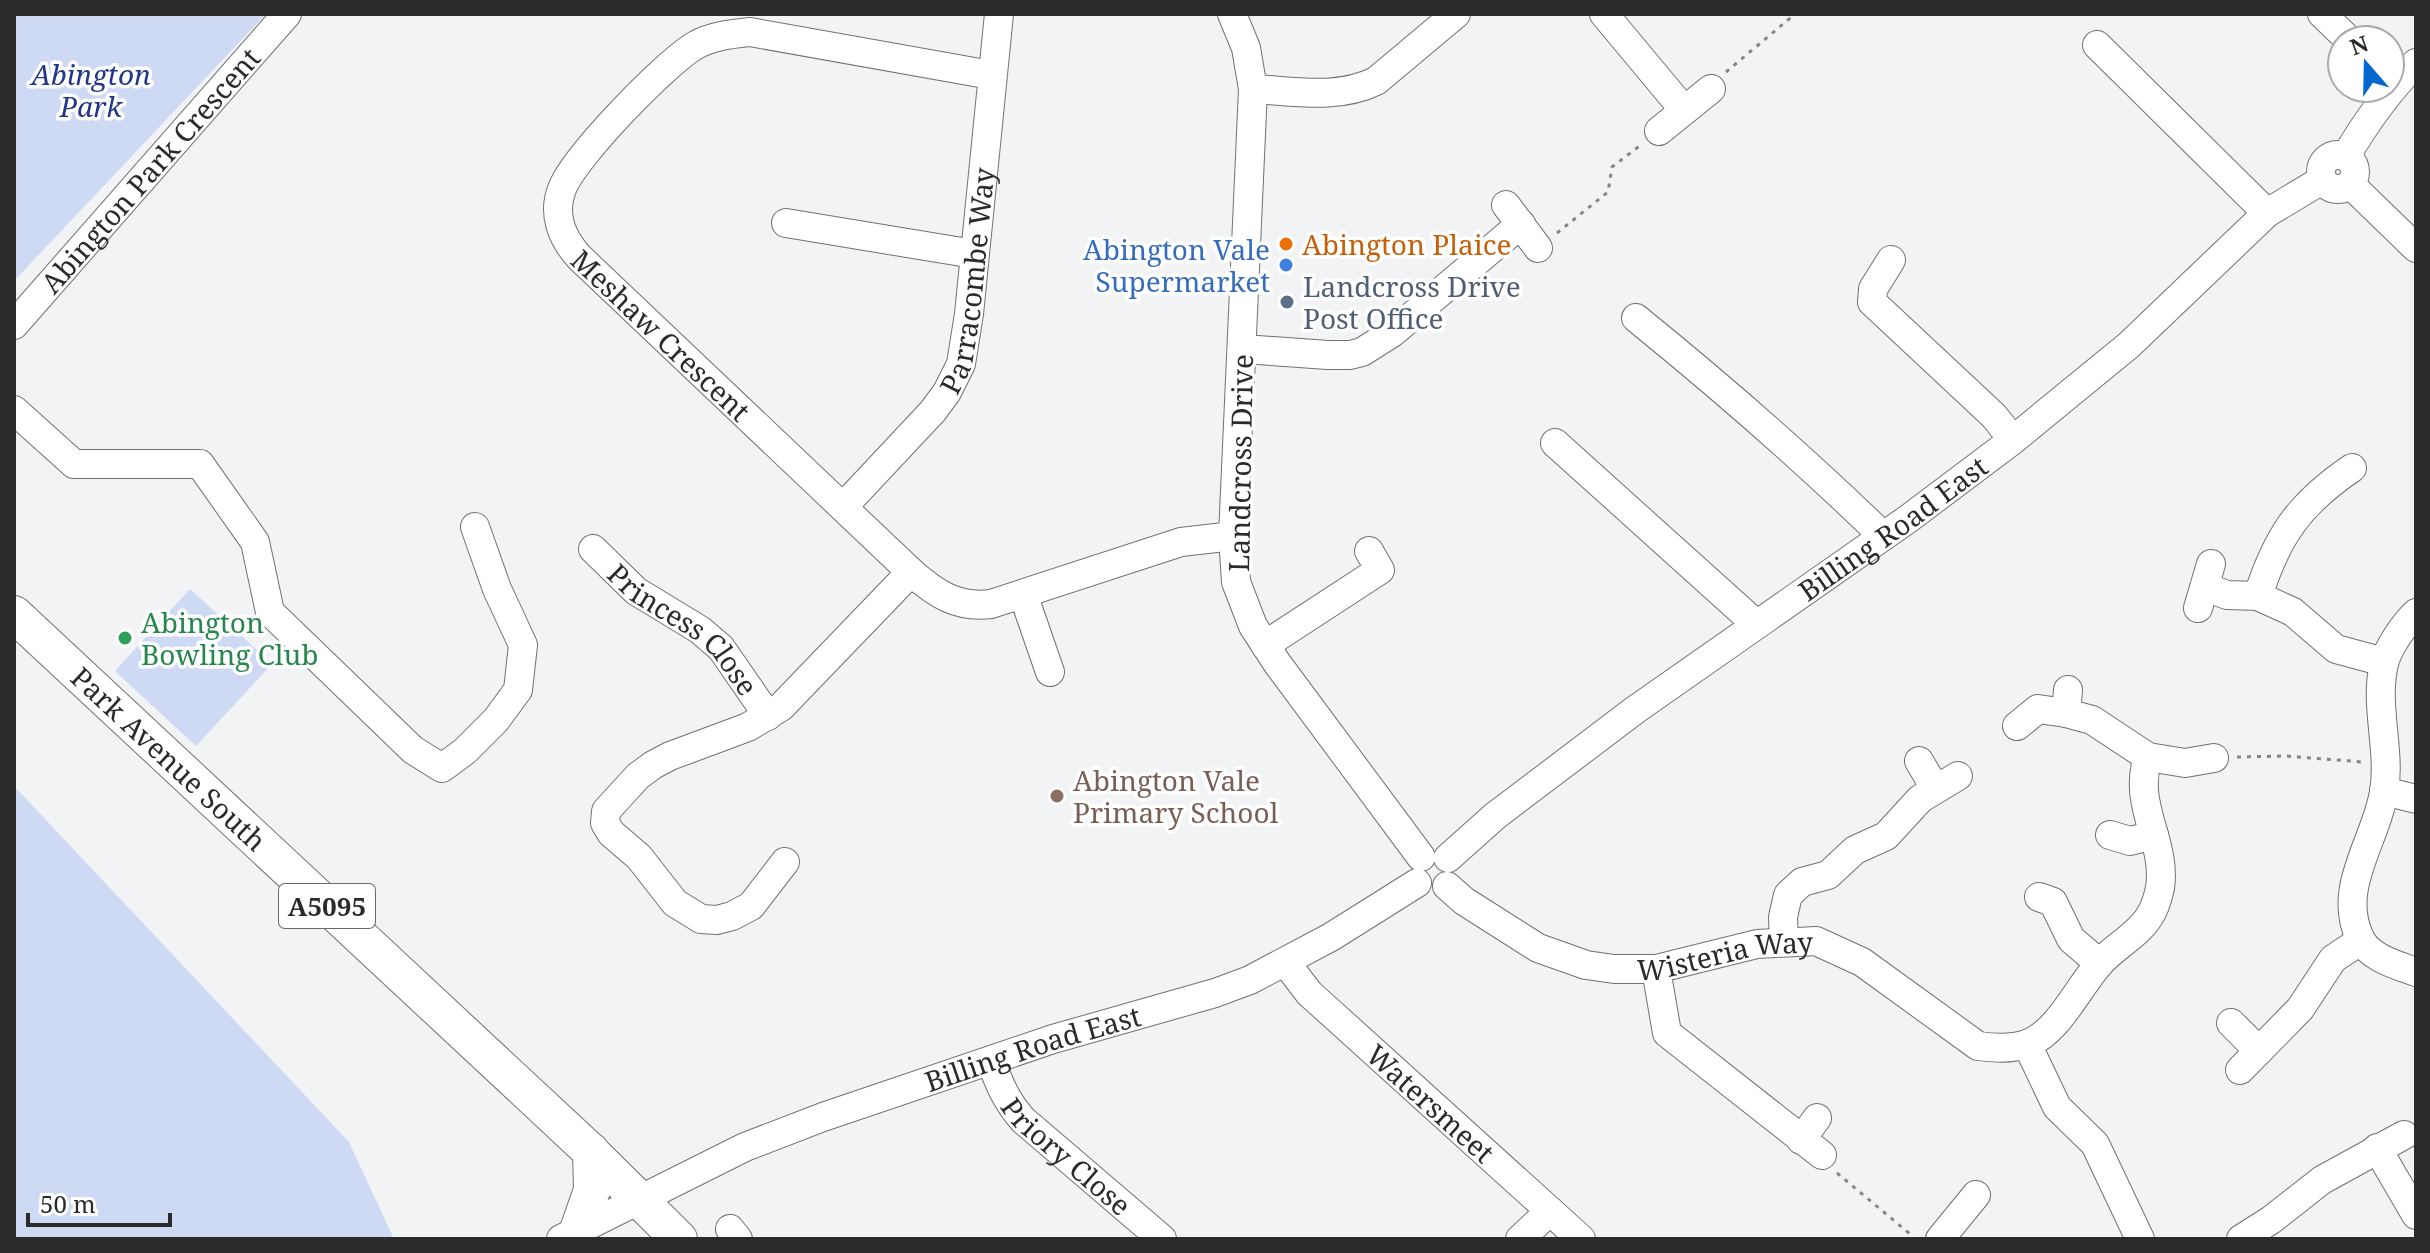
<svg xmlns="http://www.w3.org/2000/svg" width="2430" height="1253" viewBox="0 0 2430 1253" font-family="'Noto Serif',serif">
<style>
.green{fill:#ced9f4}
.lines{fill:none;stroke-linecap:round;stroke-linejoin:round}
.minor-casing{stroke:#707172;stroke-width:30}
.major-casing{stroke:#707172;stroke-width:38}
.path{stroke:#868688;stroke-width:3;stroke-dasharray:4 6;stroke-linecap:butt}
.minor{stroke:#fff;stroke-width:28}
.major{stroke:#fff;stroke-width:36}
.food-dot{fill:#e8710a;stroke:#fff;stroke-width:3}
.shop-dot{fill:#3f7fe0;stroke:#fff;stroke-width:3}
.service-dot{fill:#5c6f8a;stroke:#fff;stroke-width:3}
.leisure-dot{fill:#2e9e5b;stroke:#fff;stroke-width:3}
.education-dot{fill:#8d6e63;stroke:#fff;stroke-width:3}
.labels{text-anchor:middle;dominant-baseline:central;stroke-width:7;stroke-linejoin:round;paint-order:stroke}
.shield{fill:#fff;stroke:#6b6b6b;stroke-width:2}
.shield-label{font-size:26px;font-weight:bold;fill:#2b2b2c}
.park-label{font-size:28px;font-style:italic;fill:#203688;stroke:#fff}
.street-label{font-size:28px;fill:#2b2b2c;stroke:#fff}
.food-label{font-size:28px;fill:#c56008;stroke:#fff;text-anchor:start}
.shop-label{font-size:28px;fill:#366cbe;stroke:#fff;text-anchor:end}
.service-label{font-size:28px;fill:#4e5e75;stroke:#fff;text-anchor:start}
.leisure-label{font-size:28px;fill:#27864d;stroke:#fff;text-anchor:start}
.education-label{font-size:28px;fill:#785e54;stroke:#fff;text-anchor:start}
</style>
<rect width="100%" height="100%" fill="#f2f3f5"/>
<path class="green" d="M14 14H266L14 281Z
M190 589 272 664 196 746 115 671Z
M14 786 349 1142 394 1239H14Z"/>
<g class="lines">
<g class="minor-casing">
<g id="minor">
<path d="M1232 14 1246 48 1253 89 1233 536 1236 582 1253 626 1277 663 1421 857"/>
<path d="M1604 14 1684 110"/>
<path d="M2322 14 2349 40"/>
<path d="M2097 45 2267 213"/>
<path id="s1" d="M991 75 750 32C732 34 712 36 696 45 666 62 573 158 562 189 552 214 562 238 579 257L911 572C936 594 957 608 991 604L1181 542 1233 536"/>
<path d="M1253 89C1294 91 1337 100 1376 81L1456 14"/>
<path d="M1659 131 1711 89"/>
<circle cx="2338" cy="172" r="17"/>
<path d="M2346 156C2366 122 2388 91 2416 63"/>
<path d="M2350 184 2416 248"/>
<path d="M1506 205 1538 248"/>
<path d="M786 223 974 254"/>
<path d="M1891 260 1873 289 1872 302 1994 416 2013 440"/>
<path d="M1636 318C1721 387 1804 459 1883 536"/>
<path id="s2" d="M14 325 287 14"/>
<path d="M1243 349 1328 355H1350L1362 352 1392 333 1521 224"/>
<path d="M14 410 74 464H200L255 542 270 612 413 750 442 768 465 751 496 720 518 690 523 645 497 589 475 527"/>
<path d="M1555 443 1756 624"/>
<path id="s3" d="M843 507 933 411 947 392 961 364 969 314 999 14"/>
<path id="s4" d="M593 549 636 591 700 630 721 648 768 716"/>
<path d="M2205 587 2227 595 2258 596 2293 612 2336 649 2384 662"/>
<path d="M1023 594 1050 672"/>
<path d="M2258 596C2277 536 2299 504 2352 468"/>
<path d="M2198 608 2211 564"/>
<path d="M2416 613C2405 623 2387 649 2384 664 2374 705 2391 750 2384 792 2376 841 2336 888 2360 938 2369 958 2397 965 2416 972"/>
<path d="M1265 645 1380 570 1369 551"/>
<path d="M2017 726 2038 709 2066 713"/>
<path d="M2148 757 2185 763 2214 758"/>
<path d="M1919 761 1935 788"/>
<path d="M2384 791 2416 799"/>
<path d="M2110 835 2130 841 2154 835"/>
<path id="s5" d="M1448 858 1495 816 1635 710 1908 519 2013 440 2129 345 2267 213 2322 180"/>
<path d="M785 862 751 906 732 916 717 920 701 919 675 903 639 857 611 833 605 823 606 811 638 776 653 765 670 756 748 727 781 707 911 572"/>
<path id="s6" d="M1447 886 1464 901 1538 948 1586 965 1614 969H1656L1757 944 1816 941 1862 962 1978 1046C1993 1048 2012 1049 2027 1044 2059 1032 2078 987 2100 963 2114 947 2138 935 2149 917 2154 910 2158 897 2160 888 2167 841 2132 806 2148 757L2092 720 2066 713 2068 690"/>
<path d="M2039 897 2053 902 2071 939 2099 963"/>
<path d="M1784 942 1783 917 1788 895 1802 882 1828 875 1855 850 1886 836 1920 799 1958 776"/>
<path id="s7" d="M1286 963 1309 993 1581 1239"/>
<path d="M1656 969 1667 1033 1822 1155"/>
<path d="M2231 1023 2259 1051"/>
<path d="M2027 1044 2057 1107 2095 1144 2140 1239"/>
<path id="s8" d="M991 1061C999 1084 1007 1102 1023 1120L1162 1239"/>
<path d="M2240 1070 2300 1009 2333 959 2360 941"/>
<path d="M1801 1140 1817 1118"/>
<path d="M2377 1148 2416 1215"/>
<path d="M730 1229 738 1239"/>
<path id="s9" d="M561 1239 745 1147 823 1117 1053 1039 1215 993 1250 980 1331 937 1417 883"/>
<path d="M1520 1239 1550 1211"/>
<path d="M1940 1239 1976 1195"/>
<path d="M2241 1239 2271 1220 2322 1180 2404 1135"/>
</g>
</g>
<g class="major-casing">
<g id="major">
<path id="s10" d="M14 614 587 1148 679 1239"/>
<path d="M578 1230 592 1190 591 1151"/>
</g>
</g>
<path class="path" d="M1726 72 1795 14
M1557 233 1608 192 1612 167 1642 144
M2237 757 2286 756 2362 762
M1837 1173 1910 1234 1911 1239"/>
<use href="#minor" class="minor"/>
<use href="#major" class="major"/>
</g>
<circle class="food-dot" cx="1286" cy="244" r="8"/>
<circle class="shop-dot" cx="1286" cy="265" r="8"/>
<circle class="service-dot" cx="1287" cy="302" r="8"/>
<circle class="leisure-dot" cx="125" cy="638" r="8"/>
<circle class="education-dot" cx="1057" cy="796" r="8"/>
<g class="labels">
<rect class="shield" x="279" y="884" width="96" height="44" rx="6"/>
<g class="shield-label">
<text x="327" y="906">A5095</text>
</g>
<g class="park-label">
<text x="91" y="74">Abington<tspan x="91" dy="32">Park</tspan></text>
</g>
<g class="street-label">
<text stroke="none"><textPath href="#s2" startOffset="206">Abington Park Crescent</textPath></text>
<text stroke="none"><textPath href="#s3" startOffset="270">Parracombe Way</textPath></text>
<text stroke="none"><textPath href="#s1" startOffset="686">Meshaw Crescent</textPath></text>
<text transform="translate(1240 463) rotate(-89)">Landcross Drive</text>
<text stroke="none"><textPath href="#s5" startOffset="554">Billing Road East</textPath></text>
<text stroke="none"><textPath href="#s4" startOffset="122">Princess Close</textPath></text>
<text stroke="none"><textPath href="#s10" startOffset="212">Park Avenue South</textPath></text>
<text stroke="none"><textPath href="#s6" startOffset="302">Wisteria Way</textPath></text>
<text stroke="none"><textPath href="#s9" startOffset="510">Billing Road East</textPath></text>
<text stroke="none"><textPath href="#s7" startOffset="202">Watersmeet</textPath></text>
<text stroke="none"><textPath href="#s8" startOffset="124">Priory Close</textPath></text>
</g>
<g class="food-label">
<text x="1302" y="244">Abington Plaice</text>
</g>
<g class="shop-label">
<text x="1270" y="249">Abington Vale<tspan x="1270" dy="32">Supermarket</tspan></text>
</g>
<g class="service-label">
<text x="1303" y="286">Landcross Drive<tspan x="1303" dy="32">Post Office</tspan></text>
</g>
<g class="leisure-label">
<text x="141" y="622">Abington<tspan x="141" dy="32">Bowling Club</tspan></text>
</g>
<g class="education-label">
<text x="1073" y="780">Abington Vale<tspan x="1073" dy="32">Primary School</tspan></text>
</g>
</g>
<rect width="2430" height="1253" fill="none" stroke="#2b2b2c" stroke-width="32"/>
<g transform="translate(2366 64) rotate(340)"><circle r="38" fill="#ffffff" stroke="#aaaaab" stroke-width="2"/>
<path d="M0-6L14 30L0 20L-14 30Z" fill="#0267cf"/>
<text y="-12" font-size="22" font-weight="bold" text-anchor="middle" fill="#2b2b2c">N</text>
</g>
<path d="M28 1213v12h142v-12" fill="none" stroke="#2b2b2c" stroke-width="4"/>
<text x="40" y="1213" font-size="24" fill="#2b2b2c" stroke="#ffffff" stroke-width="6" paint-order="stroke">50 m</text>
</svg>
